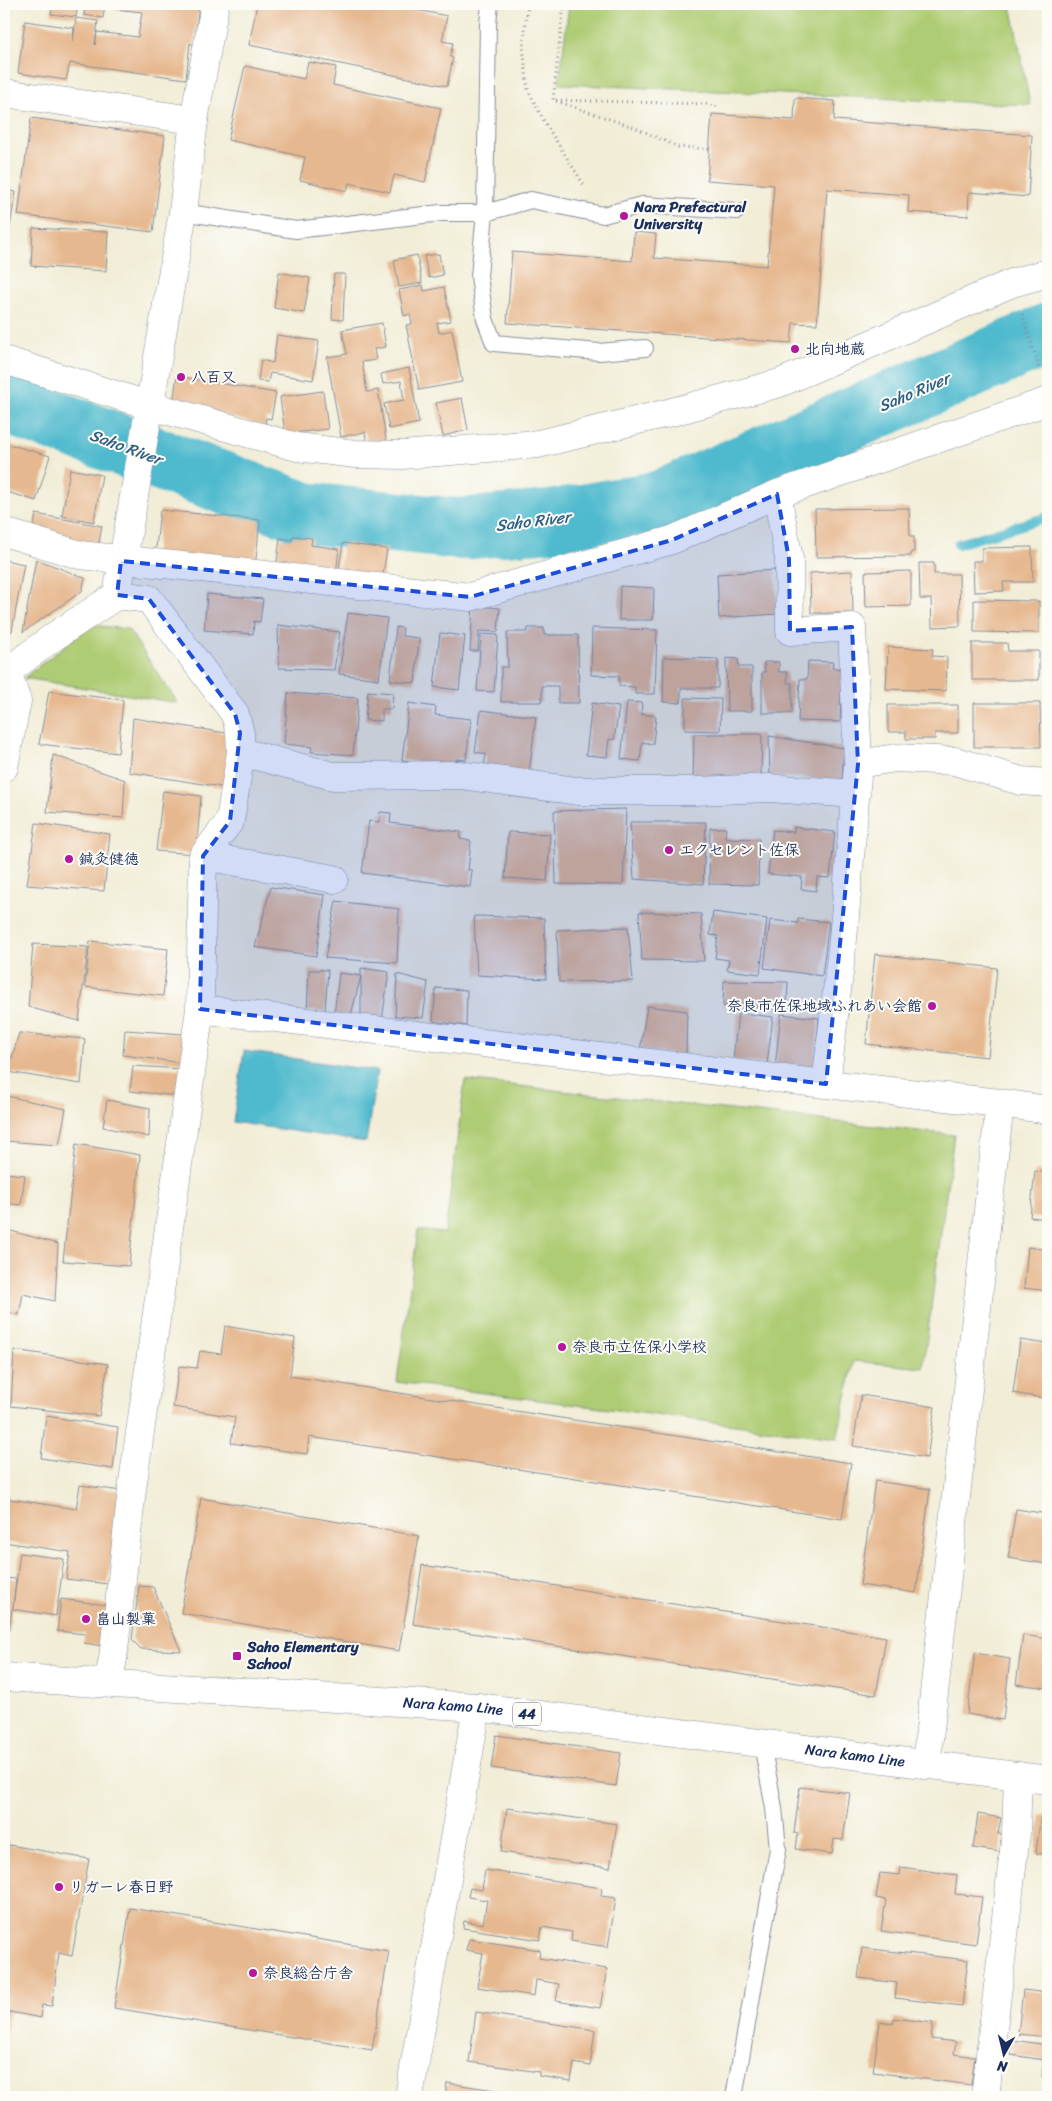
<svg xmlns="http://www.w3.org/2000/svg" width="1052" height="2101" viewBox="0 0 1052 2101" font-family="Sriracha,'Klee One',sans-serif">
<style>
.green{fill:#aecc73;stroke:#647e68}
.water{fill:#50bace;stroke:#367496}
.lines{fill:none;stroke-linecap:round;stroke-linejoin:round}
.stream{stroke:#50bace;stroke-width:10}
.river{stroke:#50bace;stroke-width:62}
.building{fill:#e6b88f}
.service-casing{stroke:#868e9a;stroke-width:18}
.minor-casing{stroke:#868e9a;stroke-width:29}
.tertiary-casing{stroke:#868e9a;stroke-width:29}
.primary-casing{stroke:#868e9a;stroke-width:29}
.path{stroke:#868e9a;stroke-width:3;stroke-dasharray:1 4;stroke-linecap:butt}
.service{stroke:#fff;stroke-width:16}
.minor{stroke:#fff;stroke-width:28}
.tertiary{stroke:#fff;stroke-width:28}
.primary{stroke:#fff;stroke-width:28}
.marked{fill:#1d4ed8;fill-opacity:0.2;stroke:#1d4ed8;stroke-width:4;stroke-dasharray:10 6;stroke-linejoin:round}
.poi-dot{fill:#b5179e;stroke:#fdfcf7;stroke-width:2}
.labels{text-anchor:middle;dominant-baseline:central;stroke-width:4;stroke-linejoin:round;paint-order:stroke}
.shield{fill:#fdfcf7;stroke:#5f6c8c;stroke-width:1}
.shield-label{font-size:14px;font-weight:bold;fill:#1b2f5e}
.poi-label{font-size:15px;font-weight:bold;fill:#1b2f5e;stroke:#fdfcf7;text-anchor:start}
.street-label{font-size:15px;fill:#1b2f5e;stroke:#fdfcf7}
.water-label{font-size:16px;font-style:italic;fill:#2e6085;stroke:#fdfcf7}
</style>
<rect width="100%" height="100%" fill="#fdfcf7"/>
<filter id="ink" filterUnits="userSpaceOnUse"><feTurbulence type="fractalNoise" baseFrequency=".02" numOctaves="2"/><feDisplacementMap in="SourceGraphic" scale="10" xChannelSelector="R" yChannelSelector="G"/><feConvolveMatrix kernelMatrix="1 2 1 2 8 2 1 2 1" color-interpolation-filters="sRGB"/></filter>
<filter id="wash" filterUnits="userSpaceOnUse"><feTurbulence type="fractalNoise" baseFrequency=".0096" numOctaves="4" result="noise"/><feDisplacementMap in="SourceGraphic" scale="20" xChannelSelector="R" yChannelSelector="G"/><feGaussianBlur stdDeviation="1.12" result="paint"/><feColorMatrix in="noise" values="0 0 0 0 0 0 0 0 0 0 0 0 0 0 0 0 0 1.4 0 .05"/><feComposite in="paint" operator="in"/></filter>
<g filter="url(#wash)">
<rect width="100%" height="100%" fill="#f1edd7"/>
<path class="green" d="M569 4H1011L1030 105 559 84Z
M91 625 128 629 178 703 24 678Z
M465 1080 954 1135 923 1368 854 1361 837 1438 397 1382 418 1230 445 1233Z"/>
<path class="water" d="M244 1051 377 1071 366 1142 233 1122Z"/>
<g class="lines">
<path class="stream" d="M958 544 1048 517"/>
<path class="river" d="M4 402 305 513 460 529 549 521 661 501 1048 334"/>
</g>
<g id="blocks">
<path class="building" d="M53 4H78L76 17 51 14Z
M86 4H105L103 18 84 15Z
M116 4H199L194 46 190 43 186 79 70 63 66 80 18 73 25 21 74 28 73 41 76 18 98 21 95 45 97 32 138 37 142 12 115 9Z
M257 4H387L447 16 442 41 453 43 450 57 453 58 447 86 249 45Z
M308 62 336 67 333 85 441 108 425 182 394 175 390 192 349 183 347 191 300 180 305 157 228 140 245 66 304 79Z
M795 98 835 101 834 120 1032 135 1028 197 969 192 968 216 908 212 909 195 827 189 817 324 793 323 791 343 507 323 512 252 632 261 634 232 656 234 654 258 767 266 774 185 707 180 712 114 794 120Z
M31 118 165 136 153 232 18 215Z
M4 190 16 192 5 255H4Z
M33 228 108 232 106 271 31 266Z
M439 254 443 275 429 278 424 256Z
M417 255 422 283 399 287 394 260Z
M279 272 310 278 304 313 274 308Z
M334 274H345L343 320 332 319Z
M423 285 424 291 444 287 451 321 437 323 439 333 452 330 462 382 419 390 406 325 412 324 410 314 404 316 399 290Z
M382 323 386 347 374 349 376 360 362 362 367 392 378 390 387 446 368 450 365 432 341 437 327 357 347 354 342 330Z
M277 335 319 341 313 380 270 373 268 382 258 381 261 360 273 363Z
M409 368 419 423 389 429 384 404 404 400 401 381 383 384 381 374Z
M177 376 276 393 271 419 266 418 265 426 173 402Z
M323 391 328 429 285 434 280 397Z
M462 398 468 430 443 436 436 403Z
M4 443 50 456 36 501 4 491Z
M70 469 102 475 94 522 62 516Z
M909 508 910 536H914V552H911V556L816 557 815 509Z
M160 510 260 520 255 568 155 558Z
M36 514 102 526 98 548 32 535Z
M293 536 312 538 311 545 339 549 335 582 276 569 280 538 292 540Z
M343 543 387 549 382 580H337Z
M1032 547 1033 582H1003L1004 591 974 592 973 561H982V548Z
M36 559 85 578 82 591 23 632Z
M4 560 24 564 12 631 4 639Z
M919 563H934V574H959L960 626 932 627 931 599H920Z
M775 570 778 614 719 618 717 574Z
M852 571 853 613H811L810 573Z
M911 571V606L866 607 865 572Z
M620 586 654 588 653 620H619Z
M207 594 263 599 260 622 254 621 253 634 204 630Z
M974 600 1039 601V633L974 632Z
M473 606 500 608 498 632 479 631 478 651H470Z
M348 613 387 618 379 679 339 674Z
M278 625 340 632 334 670 279 668Z
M396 627 403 628 402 636 419 638 415 683 390 680Z
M528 628H544V635H578L579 703H558V686H542V702H501V667H508L507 632H527Z
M592 628 657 630 655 694H635V687L619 686V676L591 675Z
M440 633 465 636 459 690 434 687Z
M481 634 498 635 494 692 477 691Z
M972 643H1007L1008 651H1039V680H972Z
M888 647 933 649 932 656 947 657 946 691 886 689Z
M664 657 718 659V688H681V703L663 702Z
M726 658 738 659 739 667H752V711H727Z
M808 661 833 662 832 668 842 669 840 722 798 721 800 679H807Z
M764 662H779V672H787V683H792V713H762V672H765Z
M49 691 123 700 118 753 39 744Z
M368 691 393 693 392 709H382V721L365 720Z
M288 693 358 698 353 755 311 752 312 747 284 744Z
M685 698 721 699 720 731 685 730Z
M627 702 642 703 641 714 656 716 653 744 642 742 640 761 621 759Z
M409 703 436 707 435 715 471 719 466 760 457 759 455 767 402 760Z
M592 703 619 707 614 740 609 739 607 757 586 755Z
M974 703H1040L1041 747H974Z
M888 705H958V733H935V739H906V732H888Z
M481 710 536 717 529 773 484 767 486 754 475 752Z
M133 718 232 734 227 788 129 772Z
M694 734H762L761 778 693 781Z
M769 736 844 748 842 780 770 776Z
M53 755 125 780 123 818 47 812Z
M163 791 201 796 196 854 156 851Z
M626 809 623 885 556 884 554 811Z
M380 812 391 813 390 823 461 832 460 839 471 841 468 870H472L470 887 362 873 369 821 379 822Z
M630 822H706L703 884 634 879Z
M36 823 110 834 104 891 27 885Z
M794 827 835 832 830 878 817 877 816 891 801 889 802 877 768 874 773 830 794 832Z
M710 828H726L725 838 759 839 758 885 709 884Z
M508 832 550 834 547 881 505 878Z
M271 887 325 895 316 956 255 947Z
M336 901 399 909 397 963 325 958Z
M639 912 701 914 704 961 642 960Z
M713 912 767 919 760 974 727 970 729 960 715 958 718 936 710 935Z
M474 916 544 918 546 979 477 975Z
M798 919 829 922 822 976 764 968 770 920 798 923Z
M628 927 633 981 559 982 557 930Z
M90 941 168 949 163 996 85 987Z
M33 944 88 947 79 1021 28 1007Z
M875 954 997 968 988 1057 866 1044Z
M361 968 389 972 382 1020 361 1018Z
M309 970H328L325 1011H307Z
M339 973 361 976 351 1015H334Z
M397 974 428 982 423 1018 395 1016Z
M724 981 788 982 787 1007 723 1006Z
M436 988 467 990 466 1026 433 1021Z
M647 1006 687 1011 686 1055 640 1051Z
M738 1013 773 1017 767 1064 733 1060Z
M781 1014 819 1018 814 1071 775 1067Z
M125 1030 184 1034 183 1063 123 1055Z
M19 1033 85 1039 81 1084 8 1072Z
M133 1066 181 1069 178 1096 130 1091Z
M4 1089 7 1096 66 1109 59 1145 4 1141Z
M107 1100 150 1108 149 1137 103 1127Z
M1047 1131H1048V1161L1043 1160Z
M76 1144 140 1155 129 1266 63 1261Z
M1035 1171 1048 1173V1219L1030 1217Z
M4 1173 25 1175 21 1205 4 1203Z
M4 1229 58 1244 55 1301 23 1294 19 1315 4 1311Z
M1028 1247 1048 1250V1291L1024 1288Z
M225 1326 295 1338 290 1376 851 1463 842 1519 309 1437 307 1454 231 1443 235 1417 173 1407 179 1366 197 1368 200 1351 221 1354Z
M1020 1340 1048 1344V1399L1013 1393Z
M14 1350 108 1364 99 1416 11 1406Z
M861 1395 935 1407 927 1458 853 1446Z
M46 1416 118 1427 113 1469 41 1458Z
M875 1481 930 1489 916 1593 860 1585Z
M80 1485 121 1491 108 1584 66 1579 70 1552 4 1542V1498L76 1509Z
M201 1498 419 1536 399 1651 181 1613Z
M1016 1509 1048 1514V1564L1008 1558Z
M20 1553 64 1559 56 1616 12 1609 9 1632H4V1578L16 1579 13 1608Z
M422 1565 886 1637 876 1695 413 1624Z
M139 1586 153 1587 181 1651 141 1649 132 1640Z
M61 1599 115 1606 109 1647 84 1643 85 1634 57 1631Z
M1023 1635 1048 1639V1688L1016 1684Z
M975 1653 1010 1659 1003 1720 967 1714Z
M496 1735 621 1753 616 1786 491 1768Z
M800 1787 850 1793 843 1840 834 1839 832 1854 796 1849 798 1834 794 1833Z
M507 1808 617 1824 610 1868 501 1852Z
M978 1814 1001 1818 998 1834H1002L1000 1852 973 1848Z
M1041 1814 1048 1815V1855L1036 1853Z
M4 1844 89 1859 72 1956 59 1953 52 2006 42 2005 41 2018 10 2012 5 2040Z
M901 1867 957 1875 955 1894 982 1897 976 1944 881 1931 886 1900 876 1898 880 1873 900 1875Z
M485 1870 602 1888 601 1896 616 1898 608 1947 571 1941 572 1932 542 1927 540 1940 463 1928 464 1921 483 1924 487 1900 468 1897 470 1888 482 1890Z
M1047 1897H1048V1915H1045Z
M130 1908 389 1951 372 2050 114 2008Z
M469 1939 540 1950 539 1958 607 1969 600 2008 556 2001 559 1984 536 1980 534 1996 477 1987 483 1953 466 1950Z
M862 1948 968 1960 962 2006 895 1998 897 1983 858 1978Z
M1023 1990 1048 1993V2037L1018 2034Z
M476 2012 595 2030 590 2066 574 2063 571 2081 539 2076V2072L469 2062Z
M894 2018 933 2023 931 2039 956 2042 954 2054 975 2057 971 2085 873 2072 880 2022 893 2024Z
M1013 2040 1048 2045V2078L1042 2077 1044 2060 1011 2055Z
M447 2083 495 2090 494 2097H445Z
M1043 2090H1048V2097H1042Z"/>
</g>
</g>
<g filter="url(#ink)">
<use href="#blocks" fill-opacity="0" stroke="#868e9a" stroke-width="1"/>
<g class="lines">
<g class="service-casing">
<path id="service" d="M490 4 488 24 485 213 479 276 485 319 494 343 599 352 645 348
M183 212 296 230 441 213H485L531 200 603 215 642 205 737 211
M734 2097 778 1849 774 1808 762 1744"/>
</g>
<g class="minor-casing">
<path id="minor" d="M4 93 194 120 215 4
M4 360 148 405 297 447 356 454 402 455 538 444 668 413 780 383 1012 283 1048 273
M777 494 789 559 790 631 852 627 858 764 843 939 826 1084
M4 532 80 555 470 597 672 540 777 494 1048 401
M4 671 7 672 17 701 4 767
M241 752 333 776 460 775 577 791H695L769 788 856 794
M858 764 896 758 955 761 1021 781 1048 783
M203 856 334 879
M200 1009 826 1084 1000 1103 926 1765
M1000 1103 1048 1110
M108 1683 113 1659 132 1489 200 1009 203 856 230 821 241 752 240 733 235 714 149 599 117 595
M409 2097 477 1707
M985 2097 1016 1833 1018 1776"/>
</g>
<g class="tertiary-casing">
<path id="tertiary" d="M4 674 52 638 117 595 183 212 194 120"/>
</g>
<g class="primary-casing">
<g id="primary">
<path id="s1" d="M4 1677 477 1707 1048 1780"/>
</g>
</g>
<path class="path" d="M528 4 523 47 528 90 545 123 584 185
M564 4 553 100 636 128 678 147 710 149
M556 100 706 104 718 107
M1022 314 1040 370"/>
<use href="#service" class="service"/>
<use href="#minor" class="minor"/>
<use href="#tertiary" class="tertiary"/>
<use href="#primary" class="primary"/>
</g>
</g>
<path class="marked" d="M777 494 789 559 790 631 852 627 858 764 826 1084 200 1009 203 856 230 821 240 733 235 714 149 599 117 595 121 561 470 597 672 540Z"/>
<g class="poi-dot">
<circle cx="624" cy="216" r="5"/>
<circle cx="795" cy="349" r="5"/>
<circle cx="181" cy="377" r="5"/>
<circle cx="669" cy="850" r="5"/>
<circle cx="69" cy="859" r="5"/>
<circle cx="932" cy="1006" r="5"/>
<circle cx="562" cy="1347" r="5"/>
<circle cx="86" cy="1619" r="5"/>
<rect x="232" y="1651" width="10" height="10" rx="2.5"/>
<circle cx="59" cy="1887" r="5"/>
<circle cx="253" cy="1973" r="5"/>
</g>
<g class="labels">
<rect class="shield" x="513" y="1702.5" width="28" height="23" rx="4"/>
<g class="shield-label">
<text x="527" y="1714">44</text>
</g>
<g class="poi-label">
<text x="634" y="207">Nara Prefectural<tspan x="634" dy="17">University</tspan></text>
<text x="805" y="349">北向地蔵</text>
<text x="191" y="377">八百又</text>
<text x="679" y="850">エクセレント佐保</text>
<text x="79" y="859">鍼灸健徳</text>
<text x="922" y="1006" text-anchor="end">奈良市佐保地域ふれあい会館</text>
<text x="572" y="1347">奈良市立佐保小学校</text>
<text x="96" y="1619">畠山製菓</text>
<text x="247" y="1647">Saho Elementary<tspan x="247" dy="17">School</tspan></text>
<text x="69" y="1887">リガーレ春日野</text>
<text x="263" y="1973">奈良総合庁舎</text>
</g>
<g class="street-label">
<text stroke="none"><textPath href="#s1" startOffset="450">Nara kamo Line</textPath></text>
<text stroke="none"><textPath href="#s1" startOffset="855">Nara kamo Line</textPath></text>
</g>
<g class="water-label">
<text transform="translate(914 392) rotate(-23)">Saho River</text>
<text transform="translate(126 447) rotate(20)">Saho River</text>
<text transform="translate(533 521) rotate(-7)">Saho River</text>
</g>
</g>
<rect width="1052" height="2101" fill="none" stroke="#fdfcf7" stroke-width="20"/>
<g transform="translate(1004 2054) rotate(188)" stroke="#fdfcf7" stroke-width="4" paint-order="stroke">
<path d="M0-4L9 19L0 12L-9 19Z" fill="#1b2f5e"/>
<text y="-8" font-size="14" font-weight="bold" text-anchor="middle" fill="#1b2f5e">N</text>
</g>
</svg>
